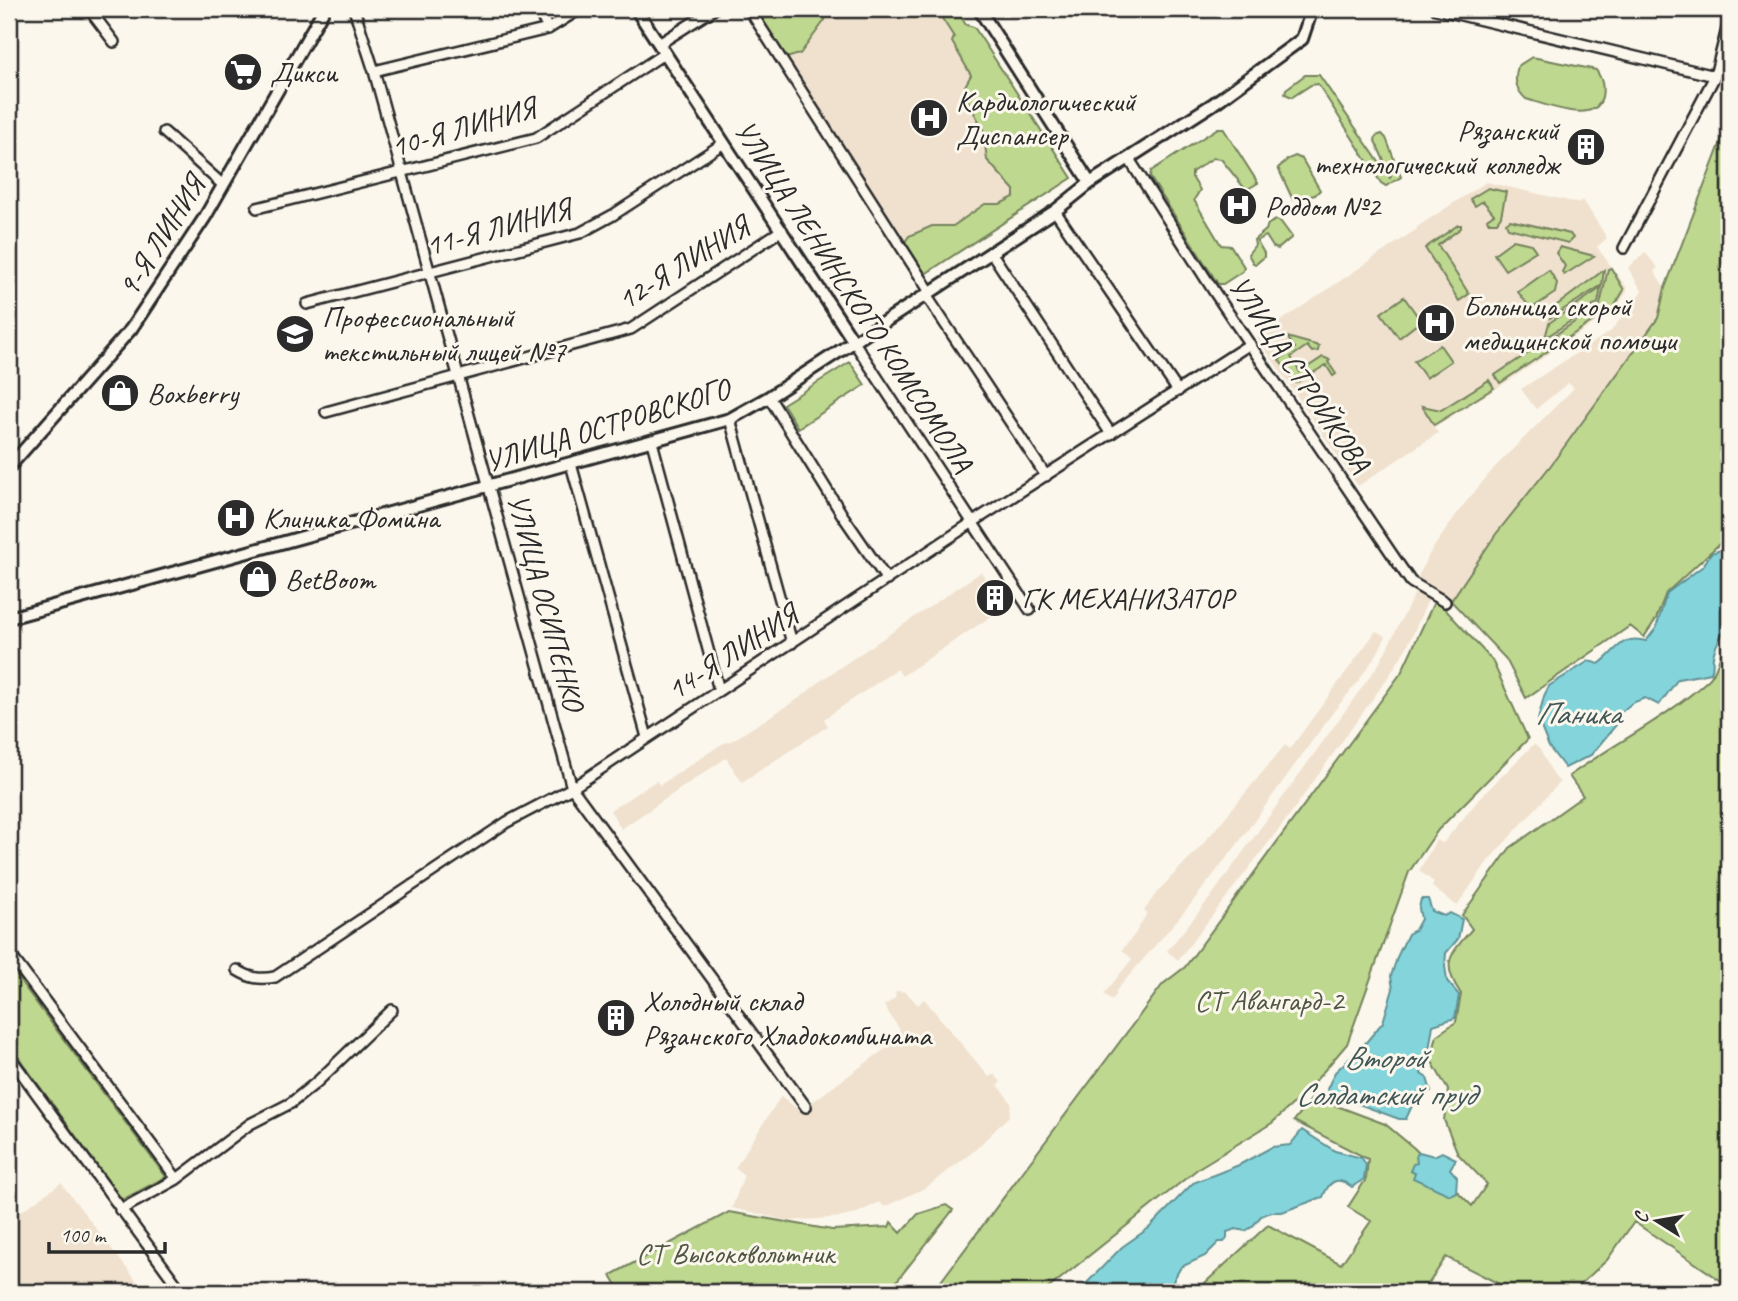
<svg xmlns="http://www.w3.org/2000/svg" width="1738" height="1301" viewBox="0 0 1738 1301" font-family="Caveat,sans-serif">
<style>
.built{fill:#f0e1ce}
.green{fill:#bed88f;stroke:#74825d;stroke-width:2}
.water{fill:#84d5db;stroke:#609195;stroke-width:2}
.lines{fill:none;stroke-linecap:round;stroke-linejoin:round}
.minor-casing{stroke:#2b2b2b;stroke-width:14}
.tertiary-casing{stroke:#2b2b2b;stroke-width:16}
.minor{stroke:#fbf7ec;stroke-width:9}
.tertiary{stroke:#fbf7ec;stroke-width:10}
.labels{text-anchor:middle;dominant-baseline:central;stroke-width:6;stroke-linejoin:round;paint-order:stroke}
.poi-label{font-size:30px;fill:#2b2b2b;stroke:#fbf7ec;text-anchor:start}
.street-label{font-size:30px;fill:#2b2b2b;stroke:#fbf7ec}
.park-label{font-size:30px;fill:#505644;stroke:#fbf7ec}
.water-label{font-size:32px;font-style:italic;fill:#415657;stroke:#fbf7ec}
</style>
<rect width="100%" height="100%" fill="#fbf7ec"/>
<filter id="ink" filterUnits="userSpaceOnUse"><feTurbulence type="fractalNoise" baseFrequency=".0143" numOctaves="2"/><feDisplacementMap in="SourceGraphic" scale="14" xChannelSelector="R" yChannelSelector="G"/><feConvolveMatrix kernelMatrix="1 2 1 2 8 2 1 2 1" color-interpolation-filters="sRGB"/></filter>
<g filter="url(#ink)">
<path class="built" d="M755 9H957L966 25 974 27 1072 178 925 274Z
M1486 182 1578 203 1583 200 1607 238 1597 247 1627 288V292L1614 310 1502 385 1434 427 1438 433 1358 486 1257 337 1417 229V227Z
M1645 252 1658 268 1654 271 1665 288 1658 318 1551 465 1496 534 1451 601 1417 579 1431 551 1461 508 1495 467 1574 388 1568 383 1536 409 1521 389 1611 331 1642 291 1628 268Z
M981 572 1005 607 902 676 897 669 824 719 828 726 742 782 726 758 621 829 610 810 656 781 660 785 722 744 733 740 801 697 823 679Z
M1416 591 1428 600 1408 645 1391 673 1286 820 1178 960 1167 951 1210 898 1379 664Z
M1376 631 1386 636 1377 654 1357 683 1334 711 1236 846 1190 905 1115 992 1117 994 1112 1000 1104 994 1132 959 1122 950 1135 934 1147 913 1144 911 1157 892 1203 844 1285 745 1290 749Z
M1534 744 1540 750 1554 776 1560 782 1488 861 1457 906 1432 887 1434 882 1419 871 1436 840 1443 843 1480 798Z
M896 991 906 992 918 1005 924 999 989 1077 994 1074 1001 1082 998 1085 1011 1103 1009 1116 974 1151 927 1187 884 1207 880 1202 857 1213 843 1217 789 1221 732 1208 744 1175 735 1168 781 1096 800 1111 900 1038 897 1033 900 1030 884 1006 895 998Z
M61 1183 145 1292H9V1220Z"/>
<path class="green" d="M755 9 817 11 825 15V20L800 54 786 58Z
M936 9H956L966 25 974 27 1072 178 925 274 905 242 909 236 932 226H953L985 204H1000L1014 197V190L987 160 983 129 964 94 965 86 971 75 952 42 954 37Z
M1532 57 1596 70C1602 79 1604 86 1602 97 1596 126 1545 104 1526 99 1515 89 1514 79 1518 66Z
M1305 75H1319L1390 178 1391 176 1375 141 1376 136 1382 134 1386 138 1401 177 1386 186 1381 183 1318 84 1311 85 1292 97 1285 94 1286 89Z
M1729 121V535L1666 593 1656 619 1644 637 1630 626 1526 698 1506 659 1451 601 1496 534 1551 465 1658 318 1665 288Z
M1218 128H1223L1258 183 1246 190 1221 159 1213 158 1192 172V177L1200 190 1194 200 1221 245 1231 246 1244 267 1243 271 1223 284H1218L1150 177 1151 171Z
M1295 156 1302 159 1320 190 1315 195 1293 200 1278 168 1288 159Z
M1488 188 1506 192 1501 216 1497 222H1488L1487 219 1494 214 1483 201 1475 206 1470 199Z
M1276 220 1281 222 1292 237 1278 249 1273 247 1266 236 1257 241 1264 253V257L1256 264 1253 263 1248 254 1255 245 1254 240 1266 230 1268 224Z
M1510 220 1570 234 1573 238 1568 243 1508 228 1506 223Z
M1458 225H1461V228L1438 245 1469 294 1459 301 1425 248Z
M1513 240 1531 244 1536 251 1505 270 1494 254Z
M1560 247 1594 256 1564 275 1562 272 1565 266 1556 253Z
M1611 268 1624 290 1614 307 1500 383 1495 375 1600 305 1608 269Z
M1549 270 1557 283 1555 293 1531 309 1518 292Z
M1604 270 1602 285 1550 318 1553 308Z
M1601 288 1598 303 1545 338 1549 323Z
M1404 297 1421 321 1399 338 1381 313Z
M1287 337 1319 346 1318 351 1312 352 1307 346 1291 357 1300 372 1323 357 1330 360 1328 362 1336 374 1333 376 1326 365 1296 383 1279 360 1295 348Z
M1440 345 1451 361 1426 378 1414 361Z
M850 362 865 385 798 428 783 404Z
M1489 380 1494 388 1434 425 1422 406 1441 410Z
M1434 602 1444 608 1492 660 1528 739 1438 830 1409 872 1347 1044 1305 1093 1272 1123 1200 1167 1045 1291 933 1292 1163 984 1185 967 1401 673Z
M1729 643V1286L1634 1222 1607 1260 1572 1292H1515L1446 1257 1423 1292H1195L1268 1225 1341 1264 1371 1221 1348 1207 1366 1179 1368 1159 1294 1121 1313 1097 1385 1124 1414 1148 1472 1206 1487 1184 1458 1154 1444 1120 1448 1090 1431 1060 1437 1035 1456 1022 1461 994C1440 963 1450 955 1472 929L1462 915 1510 848 1583 796 1569 776C1615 743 1667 718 1708 680 1719 671 1717 652 1729 643Z
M9 966 166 1177 122 1200 9 1044Z
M946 1205 953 1210 888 1292H621L611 1275 729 1212 832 1230 889 1227 891 1222 901 1233 918 1214Z"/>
<path class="water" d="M1729 539V625C1722 634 1715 645 1713 656 1712 663 1714 666 1711 673L1678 679 1659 705 1645 698 1632 703 1620 713 1616 725 1591 755 1565 768 1549 747 1538 720 1544 696 1549 686 1589 661 1599 664C1617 651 1621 634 1646 641L1656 628 1667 593 1703 566 1711 553 1721 550Z
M1421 899H1428L1432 911 1444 916 1450 913 1462 919 1458 939 1446 953 1445 966 1447 981 1459 995 1455 1018 1433 1025 1428 1056 1423 1061 1421 1074 1427 1078 1431 1091 1416 1097 1406 1119H1399L1329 1093 1327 1089 1335 1072 1363 1046 1383 1022 1393 989 1391 976 1398 955 1408 934 1415 930 1421 919 1419 908Z
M1302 1130 1335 1151 1362 1158 1366 1165 1364 1179 1352 1187C1337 1175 1329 1181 1323 1197L1282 1212H1271L1261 1216 1252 1227 1245 1231 1236 1229 1227 1232V1238L1224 1242H1219L1205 1256 1181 1267 1174 1279 1170 1292H1078L1122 1247 1149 1228 1193 1183 1239 1165 1272 1147 1290 1145Z
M1419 1152 1434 1156 1442 1152 1456 1159 1450 1169 1457 1177 1456 1192 1450 1195 1413 1178 1415 1173 1410 1171 1413 1164 1417 1163 1416 1156Z"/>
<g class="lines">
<g class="minor-casing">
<path id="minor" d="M89 9 114 42
M354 9 374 71 572 788 806 1107
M538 9 548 29
M749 9 930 292
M1436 9 1715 76
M659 44 714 9
M374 71 548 29 580 9
M164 132 223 185
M1129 159 1215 293 1400 566 1411 582 1445 602
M257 208 536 138 665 53
M1055 211 1178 391
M1624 248 1715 76 1729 21
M991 252 1111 434
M926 295 1046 476
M307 304 580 233 613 215 724 143
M854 342 1030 610
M769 397 843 516 887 580
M326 412 631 329 782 230
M730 419 792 643
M652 442 719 690
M571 464 647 737
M9 953 177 1179 120 1210
M237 970C250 978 259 980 275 977L507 822 572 788 973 522 1250 344
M9 1056 182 1292
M177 1179 250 1124 291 1103 317 1082 392 1010"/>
</g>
<g class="tertiary-casing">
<path id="tertiary" d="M636 9 854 342
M979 9 1090 183
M9 467 131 329 205 217 324 9
M9 618 730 419 769 397 1055 211 1090 183 1213 104 1302 39 1312 9"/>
</g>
<use href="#minor" class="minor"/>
<use href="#tertiary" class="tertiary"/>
</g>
</g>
<defs>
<g id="supermarket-disc" transform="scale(2.0125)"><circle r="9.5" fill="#2b2b2b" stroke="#fbf7ec"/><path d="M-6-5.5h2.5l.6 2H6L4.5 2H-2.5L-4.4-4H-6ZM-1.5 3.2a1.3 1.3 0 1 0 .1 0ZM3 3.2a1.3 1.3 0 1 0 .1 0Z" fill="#fff"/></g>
<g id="hospital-disc" transform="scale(2.0125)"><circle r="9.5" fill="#2b2b2b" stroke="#fbf7ec"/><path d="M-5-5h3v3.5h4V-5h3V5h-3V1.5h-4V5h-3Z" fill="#fff"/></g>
<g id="building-disc" transform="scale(2.0125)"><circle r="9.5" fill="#2b2b2b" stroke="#fbf7ec"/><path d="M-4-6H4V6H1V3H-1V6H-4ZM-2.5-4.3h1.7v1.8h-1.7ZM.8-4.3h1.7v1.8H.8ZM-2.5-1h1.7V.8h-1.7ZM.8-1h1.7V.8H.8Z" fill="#fff"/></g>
<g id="university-disc" transform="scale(2.0125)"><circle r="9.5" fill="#2b2b2b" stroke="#fbf7ec"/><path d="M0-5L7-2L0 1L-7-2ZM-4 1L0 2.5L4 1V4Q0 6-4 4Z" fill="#fff"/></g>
<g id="shop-disc" transform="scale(2.0125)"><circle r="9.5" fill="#2b2b2b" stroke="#fbf7ec"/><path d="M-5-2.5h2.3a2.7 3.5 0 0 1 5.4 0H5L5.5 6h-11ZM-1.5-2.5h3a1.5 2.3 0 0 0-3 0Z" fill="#fff"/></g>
</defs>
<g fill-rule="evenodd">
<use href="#supermarket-disc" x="243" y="72"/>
<use href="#hospital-disc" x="929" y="118"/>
<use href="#building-disc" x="1586" y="147"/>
<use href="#hospital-disc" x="1238" y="206"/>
<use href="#hospital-disc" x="1436" y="323"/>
<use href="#university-disc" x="295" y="334"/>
<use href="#shop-disc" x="120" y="393"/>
<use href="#hospital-disc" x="236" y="518"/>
<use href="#shop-disc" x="258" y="579"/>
<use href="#building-disc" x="995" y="598"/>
<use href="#building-disc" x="616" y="1018"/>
</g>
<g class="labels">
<g class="poi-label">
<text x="270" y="72">Дикси</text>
<text x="956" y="101">Кардиологический<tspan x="956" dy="34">Диспансер</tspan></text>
<text x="1559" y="130" text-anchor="end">Рязанский<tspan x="1559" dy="34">технологический колледж</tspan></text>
<text x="1265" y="206">Роддом №2</text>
<text x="1463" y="306">Больница скорой<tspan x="1463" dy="34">медицинской помощи</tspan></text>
<text x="322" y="317">Профессиональный<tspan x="322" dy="34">текстильный лицей №7</tspan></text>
<text x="147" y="393">Boxberry</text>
<text x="263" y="518">Клиника Фомина</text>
<text x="285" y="579">BetBoom</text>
<text x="1022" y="598">ГК МЕХАНИЗАТОР</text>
<text x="643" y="1001">Холодный склад<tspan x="643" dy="34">Рязанского Хладокомбината</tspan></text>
</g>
<g class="street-label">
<text transform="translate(463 127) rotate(-16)">10-Я ЛИНИЯ</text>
<text transform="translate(498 227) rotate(-15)">11-Я ЛИНИЯ</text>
<text transform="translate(161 236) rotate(-58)">9-Я ЛИНИЯ</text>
<text transform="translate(683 263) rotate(-32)">12-Я ЛИНИЯ</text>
<text transform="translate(854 296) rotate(57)">УЛИЦА ЛЕНИНСКОГО КОМСОМОЛА</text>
<text transform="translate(1300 374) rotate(56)">УЛИЦА СТРОЙКОВА</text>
<text transform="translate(607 425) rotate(-17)">УЛИЦА ОСТРОВСКОГО</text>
<text transform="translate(546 602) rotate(75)">УЛИЦА ОСИПЕНКО</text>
<text transform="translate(732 652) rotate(-33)">14-Я ЛИНИЯ</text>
</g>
<g class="park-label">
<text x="1269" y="1000">СТ Авангард-2</text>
<text x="735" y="1253">СТ Высоковольтник</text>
</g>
<g class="water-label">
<text x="1578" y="713">Паника</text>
<text x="1385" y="1057">Второй<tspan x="1385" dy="37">Солдатский пруд</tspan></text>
</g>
</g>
<rect width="1738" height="1301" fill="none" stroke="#fbf7ec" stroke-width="35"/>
<rect x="18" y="18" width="1703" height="1266" fill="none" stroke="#2b2b2b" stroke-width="2.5" filter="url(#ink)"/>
<g transform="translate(1657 1221) rotate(281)" stroke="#fbf7ec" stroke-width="5" paint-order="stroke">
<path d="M0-5L12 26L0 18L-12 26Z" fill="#2b2b2b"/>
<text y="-10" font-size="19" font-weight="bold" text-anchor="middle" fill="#2b2b2b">С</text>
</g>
<path d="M49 1242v10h116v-10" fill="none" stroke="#2b2b2b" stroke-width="3.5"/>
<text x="60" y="1242" font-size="21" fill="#2b2b2b" stroke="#fbf7ec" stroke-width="5" paint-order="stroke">100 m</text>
</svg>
